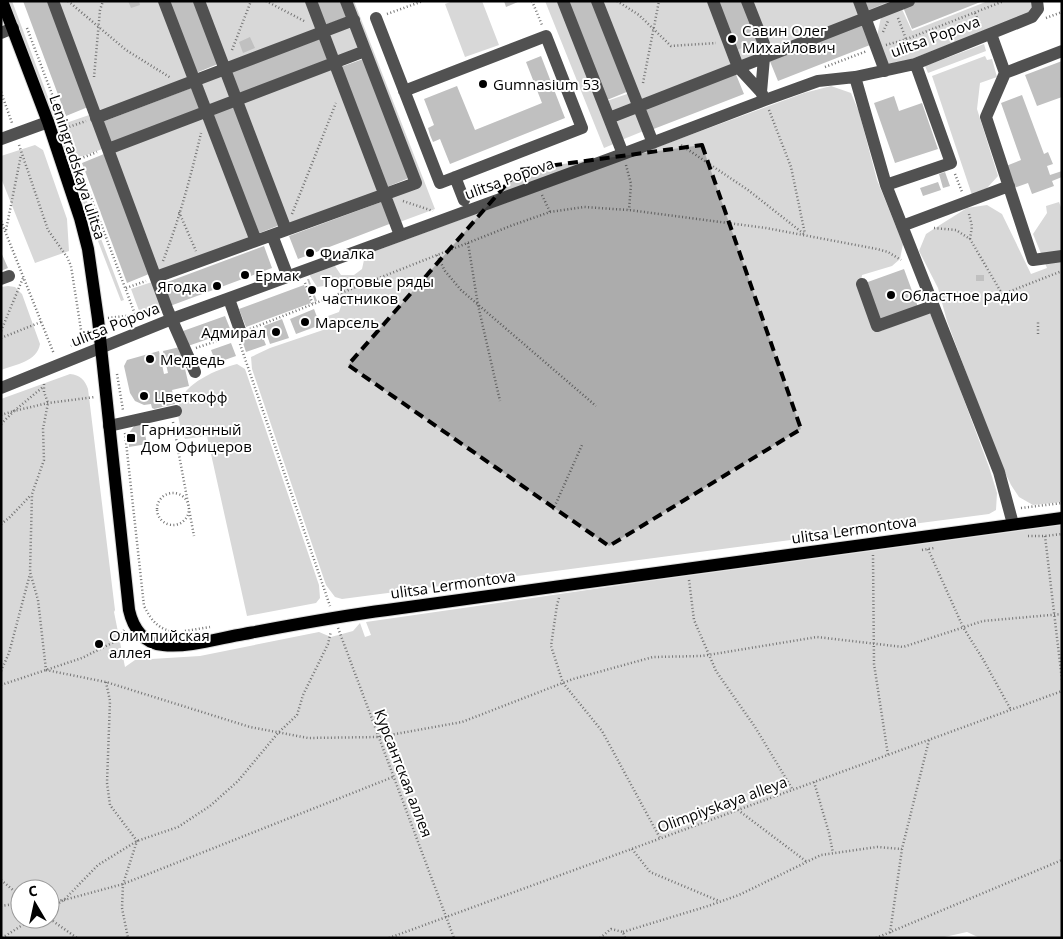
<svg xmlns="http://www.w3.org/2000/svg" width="1063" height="939" viewBox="0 0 1063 939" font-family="'Open Sans',sans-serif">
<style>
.green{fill:#d8d8d8;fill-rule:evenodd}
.building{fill:#c0c0c0}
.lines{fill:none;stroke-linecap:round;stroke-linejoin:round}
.major-casing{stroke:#dbdbdb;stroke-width:14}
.path{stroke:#737373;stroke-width:2.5;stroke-dasharray:1 2.5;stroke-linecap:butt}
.minor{stroke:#515151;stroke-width:12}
.major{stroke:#000;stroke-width:12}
.marked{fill:#000;fill-opacity:0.2;stroke:#000;stroke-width:4;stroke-dasharray:10 6;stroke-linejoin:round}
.poi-dot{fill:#000;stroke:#fff;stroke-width:2}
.labels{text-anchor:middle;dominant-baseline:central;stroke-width:4;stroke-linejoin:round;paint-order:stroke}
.poi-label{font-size:15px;fill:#000;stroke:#fff;text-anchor:start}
.street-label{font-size:15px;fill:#000;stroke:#fff}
</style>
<rect width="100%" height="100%" fill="#fff"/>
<path class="green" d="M6 1H12L124 300 121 301Z
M56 1H159L189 78 98 113Z
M202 1H308L319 31 226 67Z
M348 1H354L435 209 397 223 387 197 418 185Z
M453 1H482L499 45 465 57 445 4Z
M545 1H559L616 143 604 148Z
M595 1H899L637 106 646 130 619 141 604 102 630 93Z
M988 1H1034L1030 14 890 67 876 41 881 17 901 7 912 31Z
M353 22 363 50 335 60 324 33Z
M984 44 986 51 928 73 925 66Z
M985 56 987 60 992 59 997 77 980 83 977 109 998 176 987 188 972 195 932 76Z
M332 66 380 193 288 228 241 102Z
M224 70 234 99 206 110 196 81Z
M831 86 851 93 859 112 877 180 903 244 900 259 892 266 862 275 860 288 873 326 881 331 928 312 933 317 989 467 997 493 996 510 989 514 342 599 335 597 326 585 252 369 251 357 270 348 326 329 327 326 325 321 328 316 339 312 342 303 339 290 331 285 317 287 310 276 311 272 326 267 335 266 341 275H354L362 269 364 260 375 251 804 93Z
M92 114 105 148 78 158 66 123Z
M202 116 251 239 158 276 111 150Z
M35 145 43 150 67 219 69 251 35 263 1 178V156Z
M1059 202 1062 210V502L1033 505 1019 497 1011 485 998 458 947 321 938 288 919 251 926 234 943 223 967 208 987 205 1002 214 1031 274 1047 268 1033 234 1047 213 1046 206Z
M155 281 164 307 141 316 131 289Z
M8 286 15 287 22 294 40 344C37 362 16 364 1 370V287Z
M237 364 245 369 319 585 320 598 316 603 247 616 207 436 185 439C181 428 176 417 179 405 183 383 218 369 237 364Z
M70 374C80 375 85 380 88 389L115 610 114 612 125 667 135 660 200 656 319 632 331 637 353 631 360 623 365 637 371 635 366 622 649 581 1062 525V938H980L967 932 940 938H1V399ZM20 889H50V919H20Z"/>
<path class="building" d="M23 1H49L88 107 66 116Z
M128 1H139L140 5 131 8Z
M169 1H195L218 64 196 73Z
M315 1H341L347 17 325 25Z
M504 1H520L506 7Z
M568 1H594L629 91 607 100Z
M718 1H743L759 41 737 50Z
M862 1H890L866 11Z
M918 1H983L912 29 903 7Z
M862 23 870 45 778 81 769 59Z
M250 37 255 48 243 53 239 42Z
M321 38 329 60 238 95 229 73Z
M541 56 565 118 450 164 440 139 433 142 430 135 428 128 434 125 424 99 457 86 475 130 542 103 526 62Z
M363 59 409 178 387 187 341 67Z
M1062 61V97L1037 106 1025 75Z
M735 72 744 94 651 130 643 108Z
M194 87 202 109 110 144 102 122Z
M1022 95 1044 154 1048 152 1053 164 1047 166 1050 175 1062 171V177L1052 181 1054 186 1032 194 1028 183 1014 188 1006 166 1021 160 1001 103Z
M894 96 899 111 922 103 938 149 895 163 874 103Z
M234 106 280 225 257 234 212 114Z
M104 154 149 274 127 283 82 163Z
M945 172 950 186 943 188 939 174Z
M938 182 941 190 923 196 920 188Z
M384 201 392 223 298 259 289 236Z
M264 246 272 268 170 306 162 284Z
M1 252 8 268 1 271Z
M904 269 918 307 879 321 865 283Z
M976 275H984V281H976Z
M307 279H309L317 301 315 302Z
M304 285 311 303 246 327 239 309Z
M314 309 320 325 296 334 290 319Z
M225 316 231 331 188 346 183 331Z
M282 319 289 338 270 344 264 326Z
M260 330 266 345 246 352 241 337Z
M231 343 236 356 216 363 211 350Z
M180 347 189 386 172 390 175 404 154 409 152 408 151 404 144 405 135 401 130 393 124 366 127 360 159 351 164 374 168 373 163 351Z
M143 424 147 444 129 447 128 434 135 425Z"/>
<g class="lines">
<g class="major-casing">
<path id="major" d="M2 1 48 122 80 218 88 249 98 319 129 610C133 628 144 644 163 645 188 648 220 638 244 634 292 625 339 616 387 610 612 579 837 547 1062 518"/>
</g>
<path class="path" d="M68 1 126 50 171 78
M266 1 306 22
M532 1 542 25
M617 1 639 15 671 46 716 43
M975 13 981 26
M387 14 423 1
M898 18 911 52
M1046 18 1062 12
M27 28 138 322
M883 32 888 21
M886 45 907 39 1004 1
M232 50 251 1
M825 67 867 51
M94 77 100 10 103 1
M643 83 659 1
M1 92 12 123
M769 110 791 167 805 234
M66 128 86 121
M19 145 48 230 67 257 71 266 81 330 77 342 71 346
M681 145 748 190 804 234
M77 160 97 152
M626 165 631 184 629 210
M955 174 962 192
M542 195 550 212
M403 201 433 211
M179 212 196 251
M292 214 336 103
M969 214 972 226 970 239
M1 221 54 354
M934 228 956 230 970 239 1008 304
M6 230 21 155
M468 243 478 305 500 401
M437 255 445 271 461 290 596 406
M163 261C179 220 191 176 201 133
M305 283 313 305
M126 288 146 281
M1003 294 1062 271
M108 318 135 315
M250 329 513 225 550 212 584 207 629 210 766 228 877 249 888 252 901 260
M1 331 23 278
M1038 334V321
M1 338 41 322
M240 344 330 606
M196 348 231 336
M117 374 123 410
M44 384V392L48 403 43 429 44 460 32 494 30 572 38 600 46 670
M1 415 14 411 43 387
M173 422 194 536
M1 424 14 411 48 403 95 397
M125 433 144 606C153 623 158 629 178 633
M157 509a16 16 0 1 1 32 0a16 16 0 1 1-32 0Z
M1021 508 1062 503
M553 510 582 445
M1 524 9 518 31 495
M1028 536H1045L1062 534
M1045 536 1062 680
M928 549 963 627 984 661 1011 710
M922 550 934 548
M873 555 874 664 888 755
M689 580 694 620 716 671 755 727 793 790
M559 598 557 605 551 646 563 683 602 731 660 838
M338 628 454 938
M185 631 210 627
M46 670 106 682 250 727 308 738 379 737 462 722 573 679 653 657 702 656 817 637 903 647 983 621 1062 614
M1 671 9 653 30 574
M106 682 110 701 107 783 110 805 137 841 123 884 122 908 128 938
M1 685 82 658 116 641 124 630
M814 782 829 833 833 853
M738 810 807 862
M632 849 650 872 719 901
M1 880 20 896
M50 901 64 900 123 884 393 777
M1 906 20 903
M50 908 64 900 98 865 137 841 178 827 210 806 238 781 278 733 297 715 303 695 328 644 331 631
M50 919 77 938
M623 932 708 906 739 895 821 855 877 847 902 849
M890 933 902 849 929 740
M2 938 32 919
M389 938 1062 691
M600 938 611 929 623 932 625 938
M876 938 1062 860"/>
<path class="minor" d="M53 1 168 311 195 372
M164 1 256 241
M199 1 286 230
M311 1 400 235
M563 1 623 154
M597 1 653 143
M713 1 738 67 761 92 765 100
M747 1 764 44V58L761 92
M859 1 885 71
M376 18 440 183 582 128 546 36 404 91
M1 33 13 28
M991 34 1005 73 986 117 1033 260 1062 256
M1005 73 1062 51
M855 77 886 185 999 472 1013 524
M96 118 354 20
M609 118 909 1
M1 139 48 122
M108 149 365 51
M455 177 464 200
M886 185 951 163 917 68
M902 226 1009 186
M272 235 288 277
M156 277 416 183 346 1
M1 279 9 276
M862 284 877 326 933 306
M229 299 241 333
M1 388 172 319 623 154 765 100 818 81 855 77 915 64 1032 17 1038 9 1037 1
M109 426 176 411"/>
<use href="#major" class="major"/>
</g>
<path class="marked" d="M702 145 801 429 609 546 348 365 519 170Z"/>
<g class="poi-dot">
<circle cx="732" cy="39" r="5"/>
<circle cx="483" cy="84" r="5"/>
<circle cx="310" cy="253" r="5"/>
<circle cx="245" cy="275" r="5"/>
<circle cx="217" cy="286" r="5"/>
<circle cx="312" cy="290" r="5"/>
<circle cx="891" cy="295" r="5"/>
<circle cx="305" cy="322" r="5"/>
<circle cx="276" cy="332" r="5"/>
<circle cx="150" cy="359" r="5"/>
<circle cx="144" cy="396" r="5"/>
<rect x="126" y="433" width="10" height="10" rx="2.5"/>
<circle cx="99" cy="644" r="5"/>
</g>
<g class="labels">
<g class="poi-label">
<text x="742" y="30">Савин Олег<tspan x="742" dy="17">Михайлович</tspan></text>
<text x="493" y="84">Gumnasium 53</text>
<text x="320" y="253">Фиалка</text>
<text x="255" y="275">Ермак</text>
<text x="322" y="281">Торговые ряды<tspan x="322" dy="17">частников</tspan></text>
<text x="207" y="286" text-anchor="end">Ягодка</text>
<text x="901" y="295">Областное радио</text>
<text x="315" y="322">Марсель</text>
<text x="266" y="332" text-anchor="end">Адмирал</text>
<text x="160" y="359">Медведь</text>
<text x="154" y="396">Цветкофф</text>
<text x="141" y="429">Гарнизонный<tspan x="141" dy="17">Дом Офицеров</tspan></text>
<text x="109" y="635">Олимпийская<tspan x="109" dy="17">аллея</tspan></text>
</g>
<g class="street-label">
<text transform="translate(935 36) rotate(-20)">ulitsa Popova</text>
<text transform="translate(78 167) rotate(72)">Leningradskaya ulitsa</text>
<text transform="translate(509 178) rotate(-20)">ulitsa Popova</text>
<text transform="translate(115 324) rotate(-22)">ulitsa Popova</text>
<text transform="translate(854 529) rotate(-8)">ulitsa Lermontova</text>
<text transform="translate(453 584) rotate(-8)">ulitsa Lermontova</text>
<text transform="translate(404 773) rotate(69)">Курсантская аллея</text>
<text transform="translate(722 804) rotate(-20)">Olimpiyskaya alleya</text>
</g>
</g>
<rect width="1063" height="939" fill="none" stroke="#000000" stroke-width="5"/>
<g transform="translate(35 904) rotate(351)"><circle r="24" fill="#ffffff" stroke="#999999"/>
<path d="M0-4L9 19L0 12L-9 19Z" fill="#000000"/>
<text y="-8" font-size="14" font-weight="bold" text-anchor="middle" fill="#000000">С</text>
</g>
</svg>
